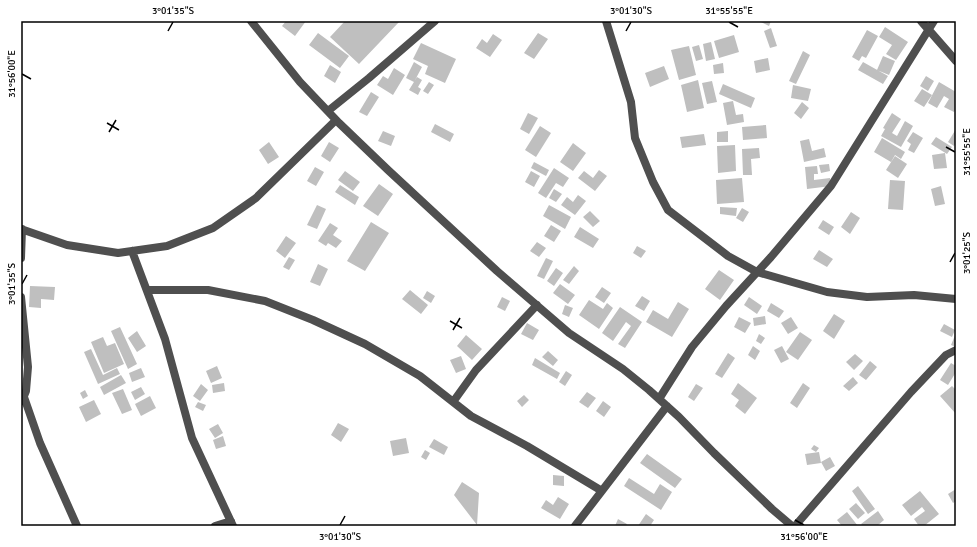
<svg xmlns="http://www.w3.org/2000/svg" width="977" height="547" viewBox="0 0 977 547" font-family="Signika,sans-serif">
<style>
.building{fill:#bfbfbf}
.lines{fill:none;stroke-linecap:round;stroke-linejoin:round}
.minor{stroke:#4f4f4f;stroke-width:8}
.ticks{fill:none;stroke:#000;stroke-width:1.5}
.neatline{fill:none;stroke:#000;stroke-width:1.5}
.ticks-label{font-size:10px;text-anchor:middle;fill:#000}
</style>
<rect width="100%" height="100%" fill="#fff"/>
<path class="building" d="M286 21H306L295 36 282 26Z
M345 21H400L359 64 330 37Z
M759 21H771L769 26Z
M885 27 908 42 896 60 886 54 892 45 879 37Z
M771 28 777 46 770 48 764 31Z
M867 30 878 36 866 58 862 56 859 61 852 57Z
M318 33 349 56 340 68 309 45Z
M538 33 548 39 534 59 524 53Z
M493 34 502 40 490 57 476 48 482 39 487 43Z
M734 35 739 52 719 58 714 41Z
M711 42 715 59 706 61 703 44Z
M421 43 456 59 445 83 425 74 428 66 413 59Z
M699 45 703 59 696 61 692 47Z
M689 46 696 75 679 80 671 50Z
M803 51 810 55 796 84 789 81Z
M883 56 895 61 889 75 877 70Z
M768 58 770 70 756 73 754 61Z
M414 62 422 67 414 82 406 78Z
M863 62 888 76 883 84 858 70Z
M723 63 724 73 714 74 713 65Z
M330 65 341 72 335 83 324 76Z
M664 66 669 79 650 87 645 73Z
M394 68 405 75 393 95 377 85 383 76 388 79Z
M926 76 934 81 928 91 920 86Z
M417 77 422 80 418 87 421 89 418 95 409 90Z
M698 80 704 108 687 112 681 85Z
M712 81 717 102 707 104 702 83Z
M429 82 434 85 428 94 423 91Z
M939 82 956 92V109L954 112 944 107 949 99 944 96 937 108 928 103Z
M723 84 755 98 751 108 719 94Z
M793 85 811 89 808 101 791 98Z
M922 89 932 95 924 107 914 101Z
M371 92 379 97 367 116 359 112Z
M733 101 736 115 743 114 744 122 727 125 723 103Z
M802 102 809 108 801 119 794 113Z
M528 113 538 118 529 134 520 129Z
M892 113 901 119 892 133 897 136 905 121 913 126 901 147 881 136 885 129 883 128Z
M435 124 454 134 450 142 431 132Z
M766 125 767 138 743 140 742 127Z
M540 126 551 133 536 157 525 150Z
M956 129V143L954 146 948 142Z
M383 131 395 136 391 146 378 141Z
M728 131V142H717V132Z
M913 132 923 138 914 153 908 150 911 144 907 141Z
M704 134 706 145 682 148 680 137Z
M936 137 952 147 947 154 931 144Z
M882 138 905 152 901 159 895 155 891 162 874 152Z
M809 139 812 151 824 148 826 157 804 162 800 141Z
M269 142 279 157 268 164 259 150Z
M329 142 339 148 330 162 321 156Z
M573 143 586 153 573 171 560 162Z
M735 145 736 171 718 173 717 146Z
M759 148 760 158 751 159 752 175H743L742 149Z
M945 153 947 168 934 169 932 155Z
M895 156 907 164 898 178 886 170Z
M534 162 549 170 546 176 531 168Z
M829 164 830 171 821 173 819 165Z
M817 166 818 174H814V180L830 178 831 186 807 189 805 167Z
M315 167 324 172 316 186 307 181Z
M554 168 569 178 563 187 556 183 546 198 538 193Z
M599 170 607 176 595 191 578 178 584 171 593 178Z
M345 171 360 182 353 191 338 180Z
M531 171 540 176 534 187 525 182Z
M742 178 744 202 717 204 716 180Z
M890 180 905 181 903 210 888 209Z
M379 184 393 194 378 216 363 206Z
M340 185 359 197 355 205 335 192Z
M941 186 945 204 935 206 931 189Z
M554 189 562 194 556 202 549 198Z
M578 195 586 201 575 215 561 205 567 197 573 202Z
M317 205 326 209 317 229 307 225Z
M549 205 571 217 565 229 543 216Z
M720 207 737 208 736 216 720 214Z
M742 208 749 212 743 222 736 218Z
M590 211 600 221 593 227 583 217Z
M851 212 860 218 850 234 841 227Z
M823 220 834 227 829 235 818 228Z
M371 222 389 233 365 271 347 261Z
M330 223 338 228 333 235 342 241 336 248 328 243 326 246 318 241Z
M551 225 561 231 554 242 544 236Z
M580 227 599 239 593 248 574 237Z
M286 236 296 243 285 258 276 251Z
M537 242 546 248 539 257 530 251Z
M637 246 646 251 641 258 633 253Z
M819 250 833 259 827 267 813 259Z
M289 257 295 260 289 270 283 267Z
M546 258 553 261 544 279 537 276Z
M318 264 328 269 320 286 310 282Z
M574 266 579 271 569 284 563 280Z
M556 268 563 273 554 286 547 281Z
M719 270 734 280 720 300 705 289Z
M560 284 575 295 568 304 553 293Z
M30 286 55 287 54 300 41 299V308L29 307Z
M602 287 611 293 604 303 595 297Z
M410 290 428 305 421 314 402 299Z
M427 291 435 296 431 303 423 298Z
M642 296 650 301 644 311 635 306Z
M502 297 510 301 505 311 497 307Z
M749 297 762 306 757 314 744 305Z
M589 300 603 309 607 303 613 308 599 329 579 315Z
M678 302 689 309 672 337 646 322 653 310 668 319Z
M771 303 784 311 779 318 767 311Z
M565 305 573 308 569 317 562 314Z
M620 307 642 322 625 348 618 344 631 326 626 322 613 341 602 333Z
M834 314 845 321 834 339 823 331Z
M765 316 766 324 754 326 753 318Z
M739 317 751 323 745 333 734 327Z
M791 317 798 328 788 334 781 323Z
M527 323 539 330 533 340 521 334Z
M944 324 955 330 952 337 940 331Z
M120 327 137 364 128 369 111 331Z
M137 331 146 346 137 352 128 338Z
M800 332 812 340 798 360 786 352Z
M956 333V347L951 345Z
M759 334 765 338 761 344 756 341Z
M466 335 482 349 472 360 457 346Z
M103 337 107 346 115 343 124 364 104 373 91 342Z
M753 346 760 351 755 360 748 355Z
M782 346 789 359 781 363 774 350Z
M91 349 103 375 117 368 120 374 98 384 84 352Z
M548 351 558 360 553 366 542 357Z
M728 353 735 358 722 378 715 374Z
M855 354 863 361 854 370 846 362Z
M461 356 466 369 456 373 450 360Z
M535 358 560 373 557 379 532 365Z
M870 361 877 367 866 380 859 375Z
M951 363 956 366V372L948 385 940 380Z
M217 366 222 378 211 383 206 371Z
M141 368 145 377 132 382 129 373Z
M566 371 572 375 565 386 559 382Z
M121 375 126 383 104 395 100 387Z
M853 377 858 383 849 391 843 386Z
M224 383 225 391 213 393 212 385Z
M738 383 757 398 745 414 735 406 739 400 731 394Z
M803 383 810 388 797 408 790 403Z
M201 384 208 390 200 401 193 396Z
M696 384 703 388 694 401 688 397Z
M952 386 956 390V414L940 396Z
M141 387 145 394 135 400 131 392Z
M123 389 132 410 122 414 112 393Z
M85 390 88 396 83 399 80 393Z
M587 392 596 398 588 408 579 402Z
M524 395 529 400 522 407 517 401Z
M150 396 156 408 141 416 135 404Z
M94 400 101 414 86 422 79 407Z
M603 401 611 407 604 417 596 411Z
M198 402 206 405 203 411 195 407Z
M338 423 349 429 341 442 331 435Z
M218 424 223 433 215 438 209 429Z
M223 436 226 446 216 449 213 440Z
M406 438 409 453 393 456 390 441Z
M434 439 448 447 444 455 429 447Z
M814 445 819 448 816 452 811 449Z
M425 450 430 453 426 460 421 457Z
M819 452 821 463 807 465 805 454Z
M647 454 682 479 675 488 640 463Z
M830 457 835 466 826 471 821 462Z
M553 475 564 476V486L553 485Z
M629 478 654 494 660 484 672 492 661 510 624 486Z
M462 482 479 493 477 525 454 495Z
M858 486 875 509 868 514 852 491Z
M956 489V501L953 503 948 494Z
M920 491 939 514 924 526H919L914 519 925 511 922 507 911 516 902 505Z
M558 497 569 504 560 519 541 508 546 500 553 505Z
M856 503 865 513 858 519 849 509Z
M878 511 884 520 877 526H863L861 524Z
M847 512 858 526H842L837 520Z
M646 514 654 520 650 526H638Z
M618 519 627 524 626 526H615Z"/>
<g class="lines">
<path class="minor" d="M251 21 300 82 339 123 388 170 497 271 569 333 623 369 649 390 679 417 714 453 772 509 792 526
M606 21 631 102 635 138 653 182 668 210 728 256 757 272 827 292 867 297 914 295 956 299
M921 21 956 61
M328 111 369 78 435 21
M21 229 67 245 118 253 167 246 213 228 256 198 336 120
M132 251 165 339 192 438 233 526
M21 258 22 229
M147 290H208L265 301 313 320 365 344 420 376 471 416 527 446 602 491
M21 297 28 367 26 391 22 401
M24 397 40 443 77 526
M659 399 692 347 726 306 771 257 831 186 934 21
M453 402 476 370 537 305
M215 526 231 521
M575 526 667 406
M795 526 911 392 946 355 956 350"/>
</g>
<path class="ticks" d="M729 22 738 27M168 31 173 22M626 31 631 22M22 74 31 79M107 123 119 130M109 132 116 120M946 147 955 152M950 262 955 253M22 284 27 275M450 321 462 328M453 330 460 318M795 520 804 525M340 525 345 516"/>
<rect width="977" height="547" fill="none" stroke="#ffffff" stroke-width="44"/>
<rect x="22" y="22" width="933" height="503" class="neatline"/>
<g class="ticks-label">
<text x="173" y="14">3°01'35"S</text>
<text x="631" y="14">3°01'30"S</text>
<text x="729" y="14">31°55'55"E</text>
<text transform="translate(11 74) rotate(-90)" y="4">31°56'00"E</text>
<text transform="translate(966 152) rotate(-90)" y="4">31°55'55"E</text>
<text transform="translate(966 253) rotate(-90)" y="4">3°01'25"S</text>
<text transform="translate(11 284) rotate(-90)" y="4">3°01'35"S</text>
<text x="340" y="540">3°01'30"S</text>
<text x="804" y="540">31°56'00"E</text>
</g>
</svg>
